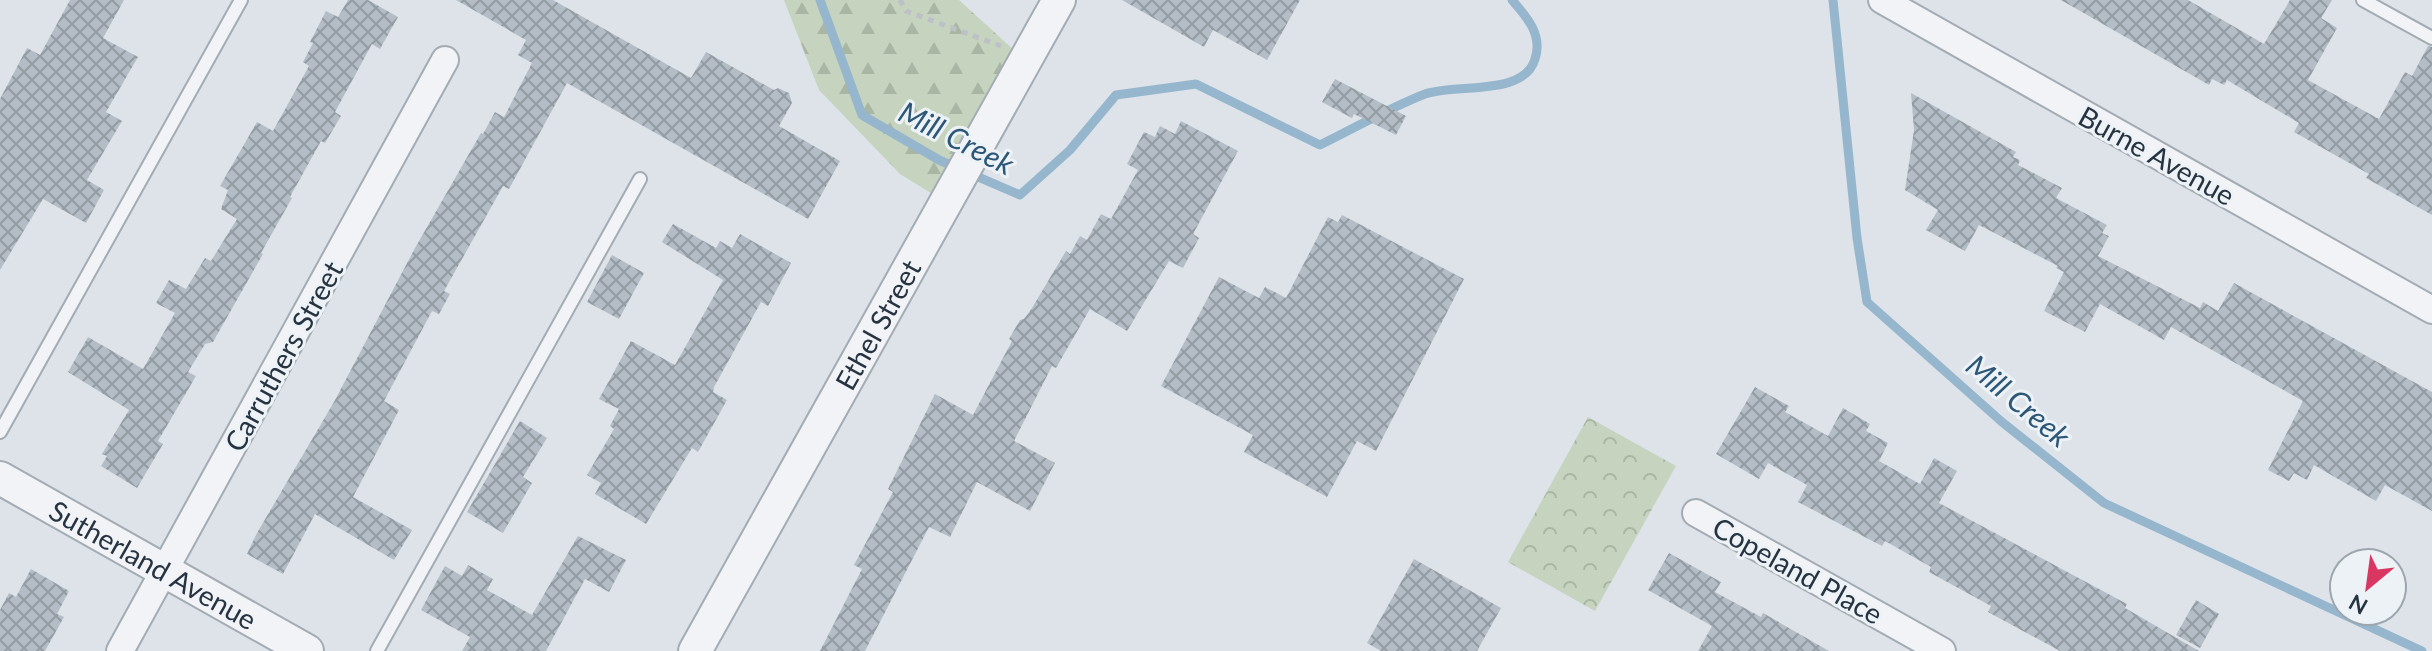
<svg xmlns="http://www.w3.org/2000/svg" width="2432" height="651" viewBox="0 0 2432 651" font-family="Lato,sans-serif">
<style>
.forest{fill:url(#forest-firs)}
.park{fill:url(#park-crowns)}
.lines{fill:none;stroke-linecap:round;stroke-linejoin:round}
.stream{stroke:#95b6cc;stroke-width:9}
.building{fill:url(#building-cross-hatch)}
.service-casing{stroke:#a3abb3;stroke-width:16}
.minor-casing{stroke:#a3abb3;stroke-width:30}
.tertiary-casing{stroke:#a3abb3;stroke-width:36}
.path{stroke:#bcc1c8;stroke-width:5;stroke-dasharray:6 6;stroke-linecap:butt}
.service{stroke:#f1f3f7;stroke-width:12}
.minor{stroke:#f1f3f7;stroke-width:26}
.tertiary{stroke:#f1f3f7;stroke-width:32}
.labels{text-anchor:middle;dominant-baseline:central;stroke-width:6;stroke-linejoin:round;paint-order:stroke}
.street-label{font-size:28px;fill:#263341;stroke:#edf2f6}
.water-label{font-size:30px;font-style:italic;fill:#2c5778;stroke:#edf2f6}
</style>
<defs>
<pattern id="forest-firs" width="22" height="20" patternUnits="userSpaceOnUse" patternTransform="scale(2)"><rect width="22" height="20" fill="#c6d3be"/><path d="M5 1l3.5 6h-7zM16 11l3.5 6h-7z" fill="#aab6a4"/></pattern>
<pattern id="park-crowns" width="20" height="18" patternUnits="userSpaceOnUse" patternTransform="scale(2)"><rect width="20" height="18" fill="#c6d3be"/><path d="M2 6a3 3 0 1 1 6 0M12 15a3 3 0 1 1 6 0" fill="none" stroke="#aab6a4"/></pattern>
<pattern id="building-cross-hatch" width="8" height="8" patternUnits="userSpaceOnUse" patternTransform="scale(2)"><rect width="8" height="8" fill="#b4bdc6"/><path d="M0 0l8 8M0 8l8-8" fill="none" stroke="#929aa2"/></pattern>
</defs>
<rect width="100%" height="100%" fill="#dee3e9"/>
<path class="forest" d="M784 0H959L1016 52 939 198 900 174 819 90Z"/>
<path class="park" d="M1588 417 1676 466 1595 611 1508 562Z"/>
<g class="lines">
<path class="stream" d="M820 0 862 115 939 160 1020 195 1070 150 1116 95 1196 84 1320 145C1355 128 1389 108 1425 94 1456 83 1524 97 1535 59 1543 35 1527 17 1512 0
M1833 0 1857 238 1867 302 2002 422 2104 503 2422 651"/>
</g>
<path class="building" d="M70 0H124L103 38 138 57 106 112 122 121 87 180 104 190 86 223 43 199 0 270V99L27 48 40 55Z
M348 0H368L398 17 380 49 372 44 335 112 341 116 325 143 321 141 290 197 292 198 261 253 263 254 213 342 205 344 188 372 196 376 158 441 163 444 137 488 101 466 107 456 102 454 129 410 68 372 88 337 143 369 175 313 156 303 169 280 186 289 205 258 211 261 237 219 221 209 228 190 220 186 257 122 273 131 309 66 303 62 313 43 310 42 326 11 338 17Z
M456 0H553L691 78 706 52 774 90 778 88 789 93 792 103 779 126 840 161 808 219 567 83 509 189 503 186 444 291 450 294 439 314 432 311 384 401 399 410 353 497 412 530 394 560 315 514 283 574 247 554 257 533 334 402 415 248 481 133 483 134 495 112 504 117 532 63 518 55 526 40Z
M1122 0H1300L1267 60 1213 30 1204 47Z
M2061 0H2188L2264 44 2290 0H2332L2321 18 2337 28 2308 80 2379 119 2405 72 2412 76 2428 46 2432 47V215L2366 178 2369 174 2294 132 2299 123 2227 80 2224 85 2212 79 2209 85Z
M1335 79 1406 116 1396 135 1354 114 1352 118 1322 102Z
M1911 93 2016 152 2013 157 2020 160 2018 165 2062 188 2056 198 2107 225 2102 233 2109 236 2098 256 2200 308 2203 302 2218 311 2234 283 2432 392V511L2385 485 2376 501 2314 465 2307 480 2294 473 2289 481 2268 470 2303 401 2171 327 2164 340 2100 304 2085 332 2044 311 2064 272 2056 268 2058 266 1979 225 1965 251 1926 230 1938 210 1905 190 1914 130Z
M1181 121 1238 151 1193 234 1199 238 1183 268 1169 261 1127 331 1090 309 1056 368 1052 366 1014 441 1055 463 1030 511 977 482 950 537 929 527 865 651H820L862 569 854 565 893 492 888 489 935 394 973 415 1012 341 1009 339 1020 320 1024 319 1032 308 1066 251 1070 254 1080 236 1087 240 1101 214 1111 219 1138 170 1127 164 1144 132 1155 137 1160 126 1175 134Z
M1342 215 1464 279 1376 451 1357 441 1327 497 1244 452 1253 435 1161 386 1219 277 1259 298 1265 287 1286 298 1328 217 1338 222Z
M673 224 716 248 720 241 732 248 740 234 791 263 768 306 761 302 714 387 713 392 727 400 698 452 692 448 646 524 595 494 601 483 587 475 614 429 610 426 619 409 599 399 631 341 675 365 723 280 662 242Z
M612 255 644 273 619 319 587 302Z
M1755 387 1789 406 1785 412 1828 436 1843 408 1870 424 1866 431 1888 443 1879 461 1920 484 1934 458 1957 471 1939 503 2127 604 2125 608 2199 651H2060L1988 612 1991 606 1929 572 1931 567 1885 541 1882 546 1798 502 1807 485 1768 463 1759 479 1716 454Z
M520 421 547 438 523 477 532 483 503 533 467 512Z
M578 536 626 560 609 592 585 579 546 651H462L470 637 421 610 445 566 462 576 468 565 493 579 487 590 532 615Z
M1669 553 1721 582 1715 592 1761 617 1763 613 1829 651H1698L1712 626 1648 590Z
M1414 559 1501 608 1477 651H1381L1367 643Z
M31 569 69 591 57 614 64 617 45 651H0V610L9 593 16 597Z
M2196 600 2219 614 2200 648 2176 635Z"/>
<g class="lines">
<g class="service-casing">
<path id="service" d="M2363 0 2432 38
M0 432 241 0
M377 651 640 179"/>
</g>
<g class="minor-casing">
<path id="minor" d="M1882 0 2432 310
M1696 513 1942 651
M120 651 445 60"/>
</g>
<g class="tertiary-casing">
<g id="tertiary">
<path id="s1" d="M0 478 307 651"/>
<path id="s2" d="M695 651 1059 0"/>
</g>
</g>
<path class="path" d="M900 0 906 11 1001 46"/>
<use href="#service" class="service"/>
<use href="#minor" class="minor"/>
<use href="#tertiary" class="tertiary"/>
</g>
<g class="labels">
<g class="street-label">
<text transform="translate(2157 155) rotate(29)">Burne Avenue</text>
<text stroke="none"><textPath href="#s2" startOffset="374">Ethel Street</textPath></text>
<text transform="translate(283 356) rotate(-61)">Carruthers Street</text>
<text stroke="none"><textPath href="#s1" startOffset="176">Sutherland Avenue</textPath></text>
<text transform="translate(1798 570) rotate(29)">Copeland Place</text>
</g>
<g class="water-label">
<text transform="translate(957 137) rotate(27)">Mill Creek</text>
<text transform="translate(2019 400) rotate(40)">Mill Creek</text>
</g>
</g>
<g transform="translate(2368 587) rotate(209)"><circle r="38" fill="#edf2f6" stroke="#9da6ae" stroke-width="2"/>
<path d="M0-6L14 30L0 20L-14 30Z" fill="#d93762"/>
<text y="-12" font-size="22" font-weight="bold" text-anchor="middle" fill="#263341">N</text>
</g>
</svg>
